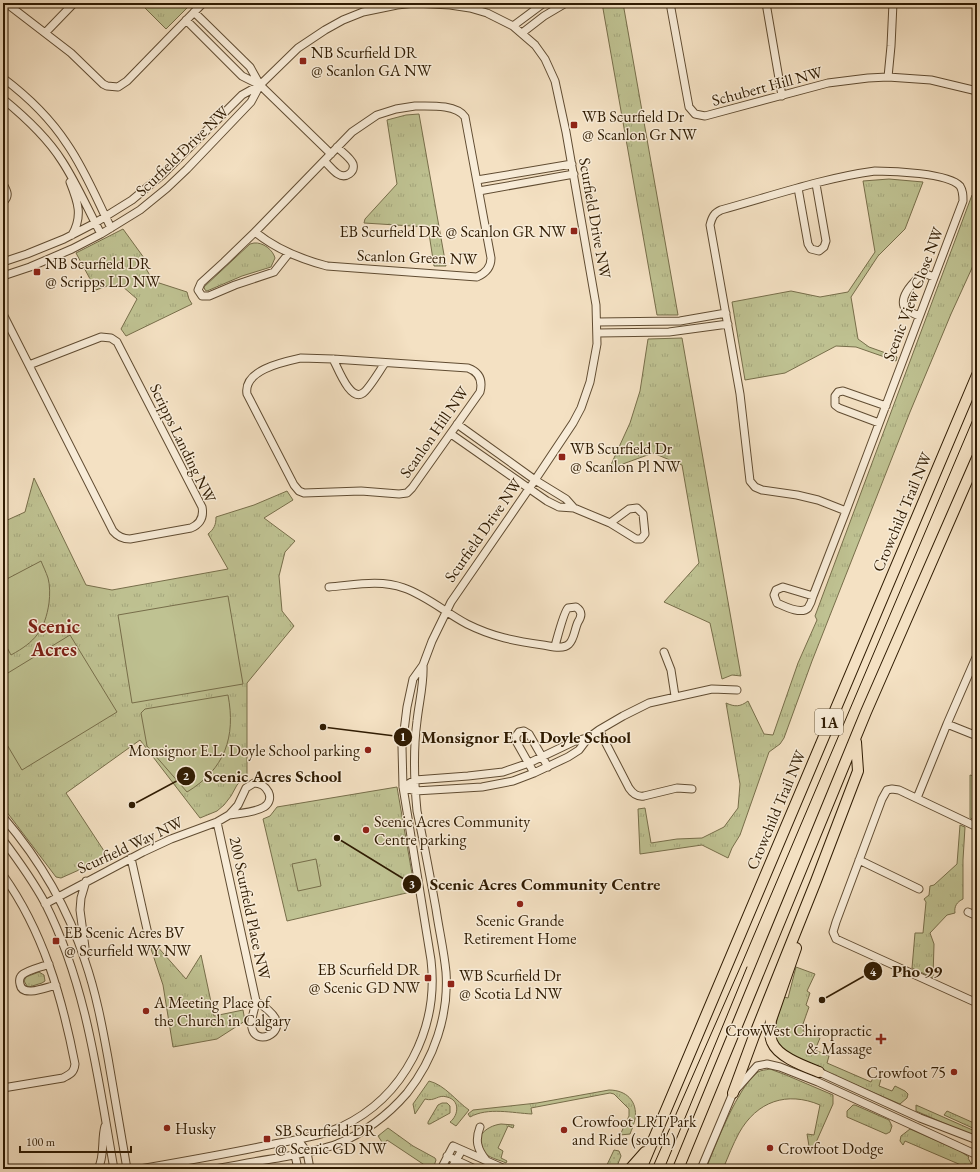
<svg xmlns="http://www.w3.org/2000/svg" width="980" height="1172" viewBox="0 0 980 1172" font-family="'EB Garamond',serif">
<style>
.grass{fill:url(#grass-tufts);stroke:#776e4a}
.garden{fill:url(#garden-dots);stroke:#776e4a}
.pitch{fill:#bfc292;stroke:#776e4a}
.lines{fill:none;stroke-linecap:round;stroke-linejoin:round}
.minor-casing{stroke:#604c32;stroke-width:9}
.highway-casing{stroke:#2f1b02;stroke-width:12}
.minor{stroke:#f8ecd8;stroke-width:7}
.highway{stroke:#f4e1c3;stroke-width:10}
.tram{stroke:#2f1b02;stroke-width:1}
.poi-dot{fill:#8f2418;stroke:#f8ecd8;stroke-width:1.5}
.labels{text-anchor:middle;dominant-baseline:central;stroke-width:3;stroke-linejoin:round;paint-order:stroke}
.shield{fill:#f8ecd8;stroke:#6b5a42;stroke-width:1}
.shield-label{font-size:15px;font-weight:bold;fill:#2f1b02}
.poi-label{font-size:16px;fill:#2f1b02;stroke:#f8ecd8;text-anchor:start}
.street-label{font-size:16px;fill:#2f1b02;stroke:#f8ecd8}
.district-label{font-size:20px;font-weight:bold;fill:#7a1f14;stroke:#f8ecd8}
.leader{fill:none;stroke:#2f1b02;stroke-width:1.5}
.callout-dot{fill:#2f1b02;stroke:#f8ecd8;stroke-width:1.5}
.mark-label{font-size:12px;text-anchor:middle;font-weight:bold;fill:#fff}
.callout-label{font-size:17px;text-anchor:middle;font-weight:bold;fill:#2f1b02;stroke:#f8ecd8;stroke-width:3;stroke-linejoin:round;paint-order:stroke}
</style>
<defs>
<pattern id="grass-tufts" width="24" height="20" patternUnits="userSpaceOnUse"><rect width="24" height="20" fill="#bfc292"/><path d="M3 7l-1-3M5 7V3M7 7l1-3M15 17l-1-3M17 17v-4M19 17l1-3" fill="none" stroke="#a4a67c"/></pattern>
<pattern id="garden-dots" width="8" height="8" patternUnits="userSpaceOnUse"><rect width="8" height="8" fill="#bfc292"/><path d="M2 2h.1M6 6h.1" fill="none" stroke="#a4a67c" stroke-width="1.8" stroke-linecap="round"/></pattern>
</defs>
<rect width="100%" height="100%" fill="#f4e1c3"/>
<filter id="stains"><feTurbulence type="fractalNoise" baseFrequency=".005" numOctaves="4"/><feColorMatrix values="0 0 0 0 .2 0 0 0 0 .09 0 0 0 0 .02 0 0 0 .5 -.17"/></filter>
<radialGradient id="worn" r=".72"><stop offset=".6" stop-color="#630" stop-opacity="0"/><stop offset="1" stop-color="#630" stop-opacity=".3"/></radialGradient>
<path class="grass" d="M141 3H192L166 29 141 4Z
M602 3H623L678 315H657Z
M419 114 446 266H434L428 227 364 223 365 219 397 184 387 120 406 115Z
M889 179 923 182 905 229 878 256 851 297 858 339 869 347 897 357 896 361 856 347 836 346 785 373 745 380 732 302 791 291 820 297 848 292 875 252 863 181Z
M977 192V257L951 314 910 412 812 661 784 738 780 744 769 752 740 835 732 848 728 858 702 845 640 854 638 809 645 808 651 843 677 839 702 838 724 827 738 808 740 784 726 703C735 707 740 707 748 701L764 734 773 735 798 663 817 620 815 616 972 195Z
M123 229 147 262 144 265 153 281 187 292 189 299 192 304 126 336 121 329 137 299 122 286H107L96 290 76 253Z
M254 243C263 242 273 250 275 258L271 267 242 276 207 291 205 290 204 287 250 244Z
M682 338 741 676 732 675 722 679 710 623 664 602 699 563 682 465 653 453 609 469 630 423 640 391 648 339Z
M34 478 86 585 112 590 228 569 208 534C214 529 216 525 216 517L254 505 287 491 293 500 264 518 295 541 285 552 279 576 282 611 294 626 247 683V775L237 785 231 796 224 805 217 811 200 818 140 740 66 793 108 857 61 878 56 877 3 807V522L25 512Z
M970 775 977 777V821L970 818Z
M397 787 415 891 287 921 263 819 270 816 277 807Z
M960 825 965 827 963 860V899C957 902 954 906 955 913L947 915 930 933 934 944 933 978 912 968 915 933H923L926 902 924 899 929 895 930 886 934 885 957 864Z
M156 945 186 979 201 955 214 1016 243 1010 245 1021 217 1039 173 1047 163 985 151 949Z
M796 967 815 974 807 991 810 993 806 1005 809 1007 803 1024 805 1026 803 1031 820 1038 815 1050 829 1056 827 1063 871 1082 874 1076 881 1079 879 1086 892 1091 895 1086 905 1091 908 1094 907 1098 900 1104 819 1069 786 1052 776 1041 775 1035 777 1019 784 997 788 998Z
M39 972 44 975 45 981 42 983 29 987 27 986 24 981 26 977Z
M770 1069 786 1075 833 1095V1104L814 1147 811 1148 809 1146 807 1134 814 1135 820 1105C787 1091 757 1101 739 1133 733 1144 728 1157 723 1169H706C715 1146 738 1086 758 1072 761 1070 766 1070 770 1069Z
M429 1081C445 1085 456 1101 469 1110L456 1126 450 1122C459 1115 460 1100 447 1097 438 1094 435 1102 425 1099L415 1114 413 1104Z
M609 1090C626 1090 638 1101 635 1119 634 1124 632 1129 630 1134L620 1135 629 1116V1109L614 1094 610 1093 531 1108 532 1114C512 1113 488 1107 470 1117L468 1114 473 1110 537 1103Z
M853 1105H855L889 1120 892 1126 890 1132 886 1134 847 1117V1111Z
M916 1105 977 1132V1136L971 1135 916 1111Z
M947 1111 974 1123 977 1118V1130L944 1115Z
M501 1124 514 1125 513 1128 508 1126 498 1148 503 1151 501 1158 507 1161 506 1163C500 1160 492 1159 486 1154 470 1140 485 1126 501 1124Z
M388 1128 413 1146 435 1158 436 1160 433 1169H425L426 1166 387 1140 384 1145 378 1136Z
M910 1129 960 1151 969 1157 968 1158 972 1165 973 1169H963L961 1165 905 1141 903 1145 900 1141 901 1136Z"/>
<path class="garden" d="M442 1103H447L450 1106V1113L430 1124H428V1122L438 1105Z
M614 1150 619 1151 621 1156 616 1169H605Z"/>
<path class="pitch" d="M41 561C43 566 46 572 48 578 50 585 50 595 49 603 45 630 35 642 11 655L3 640V581Z
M228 596 243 684 132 703 118 615Z
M70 635 117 712 22 770 3 738V676Z
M228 695C236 737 225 769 187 792L147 746 141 713 145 709Z
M316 859 321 886 298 891 292 864Z"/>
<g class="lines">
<g class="minor-casing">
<path id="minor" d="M6 3 71 53 103 84 107 86 118 87 127 81 203 3
M670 3 689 107 695 114 705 116 828 83 868 78 888 77 891 46 893 3
M766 3 782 96
M194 12 250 67 260 85 331 154
M186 20 242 76 260 85
M513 26 544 3
M46 32 74 3
M522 33 544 16 566 3
M888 77 931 80 977 91
M3 78C27 96 50 118 67 144 85 170 97 200 111 228
M3 99C25 117 47 137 62 161 77 184 88 210 101 234
M415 106C429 106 456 104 465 117L491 258C491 267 486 273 477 277L327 266C300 259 276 249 255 232L352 132 377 115 396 109Z
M324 161C329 165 333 171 338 174 346 179 355 172 353 164 351 158 342 152 337 147
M875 171C893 171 948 173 960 186 963 191 963 195 963 201L846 511 818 500 797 495 762 490 755 487 750 481 740 394 710 225C712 217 714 213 721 210 772 196 823 178 875 171Z
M477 180 572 164
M70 182C78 202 83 216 72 235
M3 184C7 191 10 196 3 202
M798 188 808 244 811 249 819 251 824 247 826 241 816 184
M479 191 574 174
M255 232 224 262 201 283 198 290 202 296H209L235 285 274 272 289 253
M3 262 27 254 64 239 95 223 132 200 162 175 242 95 260 85 298 48 325 30 343 20 363 12 397 5 415 3 450 5 470 8 487 13 513 26 535 45 545 59 555 81 566 132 596 305 597 344 590 382 581 408 573 423 535 480 451 602 432 641 423 665 413 679 407 707 402 747 403 787 431 960C439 1028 405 1097 341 1127 315 1138 287 1141 259 1147 220 1155 180 1162 140 1169
M3 276 30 267 72 249 101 234 140 210 167 188 187 169 251 102 260 85
M3 314 113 531C118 537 123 539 130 539L191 528C200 524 204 517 202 507L117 342 111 338 101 337 29 365
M919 316 906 310C897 298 913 283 921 275L926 274 934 277
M597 322 680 321 726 313
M598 333 669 332 728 324
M301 358 333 359 468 368C479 372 483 380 480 392L412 488 407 493 399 494 361 491 304 493 299 491 294 485 247 394C243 370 283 362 301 358Z
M333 359C338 368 350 402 363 393 369 389 380 370 385 363
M879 423 839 408 835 405V396L838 392 843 391 886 406
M457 424 535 480 566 499 574 508
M451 434 547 501 559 507 574 508 610 523 636 539H641L645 534 643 514 637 508 629 509 610 523
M329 587C354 585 380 579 404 588 427 596 446 613 467 624 493 637 515 641 543 645 550 646 563 650 569 644 574 640 575 628 578 622 582 616 582 611 576 607L568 608C564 611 557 639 555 646
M813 596 783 587 776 590 774 595 777 603C784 606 801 615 808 608 810 605 812 600 813 596L846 511
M664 652 671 670 675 696
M947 724 977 736
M599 730 629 788C633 794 637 797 644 796L677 788 692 789
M534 773 516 741V736L519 732 524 731 529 734 548 767
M254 783C267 783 276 799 264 807 254 813 240 813 229 815L238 805 246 788Z
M403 787 415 791 482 787 513 781 534 773 568 757 579 750 588 738 599 730 623 716 649 703 712 689 737 690
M403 787 415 780 468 776 503 772 529 763 575 741 588 738
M917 798 947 724 977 655
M3 817C39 859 68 908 85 961 96 993 102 1025 108 1058 114 1095 121 1132 127 1169
M217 822 256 1001
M977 827 899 790 892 789 887 790 882 799 836 922 833 932 836 939 977 1003
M3 840C18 860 33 881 45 903 87 986 98 1079 114 1169
M131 858 148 934
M859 860 919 889
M3 875C43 931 62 997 75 1064 74 1073 70 1074 63 1078L3 1088
M86 881 81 898 80 910 86 955
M45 904 143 852 171 839 217 822 229 815
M968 912 977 916
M49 964C42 967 27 970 22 975 20 977 19 980 20 984 22 998 47 987 56 985
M256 1001C262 1005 271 1011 275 1018 284 1034 256 1046 252 1028 250 1020 255 1009 256 1001Z
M819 1072 920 1118 977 1140
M480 1127C475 1140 477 1149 486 1160
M298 1140 307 1152 310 1169
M447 1156 475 1169
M98 1169C105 1156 101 1140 105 1126
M215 1169C236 1165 257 1161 278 1158 298 1154 318 1151 337 1144 364 1133 388 1115 407 1093 434 1059 449 1015 446 972 444 951 439 930 436 909 430 876 424 843 417 811 414 780 413 751 417 721 419 702 424 684 423 665
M298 1169 295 1155 298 1140
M441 1169 453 1146 505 1169
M451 1169 462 1150
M701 1169 733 1093 757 1066 767 1064 780 1067 818 1082 977 1155"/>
</g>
<g class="highway-casing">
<path id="highway" d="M796 948 771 1020C770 1027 769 1035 772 1042 778 1057 804 1066 819 1072
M733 1093 754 1036 816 881 858 771 856 742
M630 1169 645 1152
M641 1169 977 375
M678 1169 866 712 977 458"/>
</g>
<use href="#minor" class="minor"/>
<use href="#highway" class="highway"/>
<path class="tram" d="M652 1169 743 961 977 410
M664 1169 747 967"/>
</g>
<g class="poi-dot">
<rect x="299" y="57" width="8" height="8" rx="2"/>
<rect x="570" y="121" width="8" height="8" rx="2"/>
<rect x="570" y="227" width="8" height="8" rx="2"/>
<rect x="33" y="268" width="8" height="8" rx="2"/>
<rect x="558" y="453" width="8" height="8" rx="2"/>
<circle cx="368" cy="750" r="4"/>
<circle cx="366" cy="830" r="4"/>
<circle cx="520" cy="904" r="4"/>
<rect x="52" y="937" width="8" height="8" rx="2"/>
<rect x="424" y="974" width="8" height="8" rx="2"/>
<rect x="447" y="980" width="8" height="8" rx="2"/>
<circle cx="146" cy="1011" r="4"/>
<path d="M879 1033h4v4h4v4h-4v4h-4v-4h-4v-4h4z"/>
<circle cx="954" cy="1072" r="4"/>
<circle cx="167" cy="1128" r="4"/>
<circle cx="564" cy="1130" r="4"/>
<rect x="263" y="1135" width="8" height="8" rx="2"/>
<circle cx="770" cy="1148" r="4"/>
</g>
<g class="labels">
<rect class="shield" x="815" y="709" width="28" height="26" rx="3"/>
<g class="shield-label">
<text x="829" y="722">1A</text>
</g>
<g class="poi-label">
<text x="311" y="52">NB Scurfield DR<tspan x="311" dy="18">@ Scanlon GA NW</tspan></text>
<text x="582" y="116">WB Scurfield Dr<tspan x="582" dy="18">@ Scanlon Gr NW</tspan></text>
<text x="566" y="231" text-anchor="end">EB Scurfield DR @ Scanlon GR NW</text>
<text x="45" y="263">NB Scurfield DR<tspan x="45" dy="18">@ Scripps LD NW</tspan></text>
<text x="570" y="448">WB Scurfield Dr<tspan x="570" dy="18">@ Scanlon Pl NW</tspan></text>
<text x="360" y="750" text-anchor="end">Monsignor E.L. Doyle School parking</text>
<text x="374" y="821">Scenic Acres Community<tspan x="374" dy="18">Centre parking</tspan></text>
<text x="520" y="920" text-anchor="middle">Scenic Grande<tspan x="520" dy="18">Retirement Home</tspan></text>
<text x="64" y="932">EB Scenic Acres BV<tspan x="64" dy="18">@ Scurfield WY NW</tspan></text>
<text x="420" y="969" text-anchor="end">EB Scurfield DR<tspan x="420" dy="18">@ Scenic GD NW</tspan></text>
<text x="459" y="975">WB Scurfield Dr<tspan x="459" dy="18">@ Scotia Ld NW</tspan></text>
<text x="154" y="1002">A Meeting Place of<tspan x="154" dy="18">the Church in Calgary</tspan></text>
<text x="872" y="1030" text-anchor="end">CrowWest Chiropractic<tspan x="872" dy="18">&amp; Massage</tspan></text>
<text x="946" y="1072" text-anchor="end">Crowfoot 75</text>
<text x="572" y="1121">Crowfoot LRT Park<tspan x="572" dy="18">and Ride (south)</tspan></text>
<text x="175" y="1128">Husky</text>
<text x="275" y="1130">SB Scurfield DR<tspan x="275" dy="18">@ Scenic GD NW</tspan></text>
<text x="778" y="1148">Crowfoot Dodge</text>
</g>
<g class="street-label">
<text transform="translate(767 86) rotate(-15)">Schubert Hill NW</text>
<text transform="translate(182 151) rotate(-44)">Scurfield Drive NW</text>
<text transform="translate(595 218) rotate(80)">Scurfield Drive NW</text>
<text transform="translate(417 257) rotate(2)">Scanlon Green NW</text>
<text transform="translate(913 294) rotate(-69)">Scenic View Close NW</text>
<text transform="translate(434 432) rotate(-55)">Scanlon Hill NW</text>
<text transform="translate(183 443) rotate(64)">Scripps Landing NW</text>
<text transform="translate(902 512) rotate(-67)">Crowchild Trail NW</text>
<text transform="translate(483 530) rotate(-55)">Scurfield Drive NW</text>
<text transform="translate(776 810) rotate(-67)">Crowchild Trail NW</text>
<text transform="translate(130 845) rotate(-25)">Scurfield Way NW</text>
<text transform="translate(250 908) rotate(78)">200 Scurfield Place NW</text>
</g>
<g class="district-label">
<text x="54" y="626">Scenic<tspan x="54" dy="23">Acres</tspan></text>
</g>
</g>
<path class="leader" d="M323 727L403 737M132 805L186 776M337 838L412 884M822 1000L873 971"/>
<g class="callout-dot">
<circle cx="323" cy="727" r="4"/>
<circle cx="132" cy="805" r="4"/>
<circle cx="337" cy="838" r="4"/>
<circle cx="822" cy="1000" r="4"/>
<circle cx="403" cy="737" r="10"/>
<circle cx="186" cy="776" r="10"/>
<circle cx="412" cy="884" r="10"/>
<circle cx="873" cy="971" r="10"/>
</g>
<g class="mark-label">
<text x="403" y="741">1</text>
<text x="186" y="780">2</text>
<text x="412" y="888">3</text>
<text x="873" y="976">4</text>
</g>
<g class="callout-label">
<text x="526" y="743">Monsignor E. L. Doyle School</text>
<text x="273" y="782">Scenic Acres School</text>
<text x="545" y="890">Scenic Acres Community Centre</text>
<text x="917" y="977">Pho 99</text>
</g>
<rect width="980" height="1172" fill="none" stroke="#f4e1c3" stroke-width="16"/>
<rect x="4" y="4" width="972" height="1164" fill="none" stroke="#2f1b02" stroke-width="2"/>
<rect x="8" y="8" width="964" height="1156" fill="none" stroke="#2f1b02"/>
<path d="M20 1146v6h111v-6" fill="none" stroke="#2f1b02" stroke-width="2"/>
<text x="26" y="1146" font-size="12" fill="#2f1b02" stroke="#f8ecd8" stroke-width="3" paint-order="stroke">100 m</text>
<rect width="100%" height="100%" filter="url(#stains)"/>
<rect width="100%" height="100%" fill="url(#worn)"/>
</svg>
